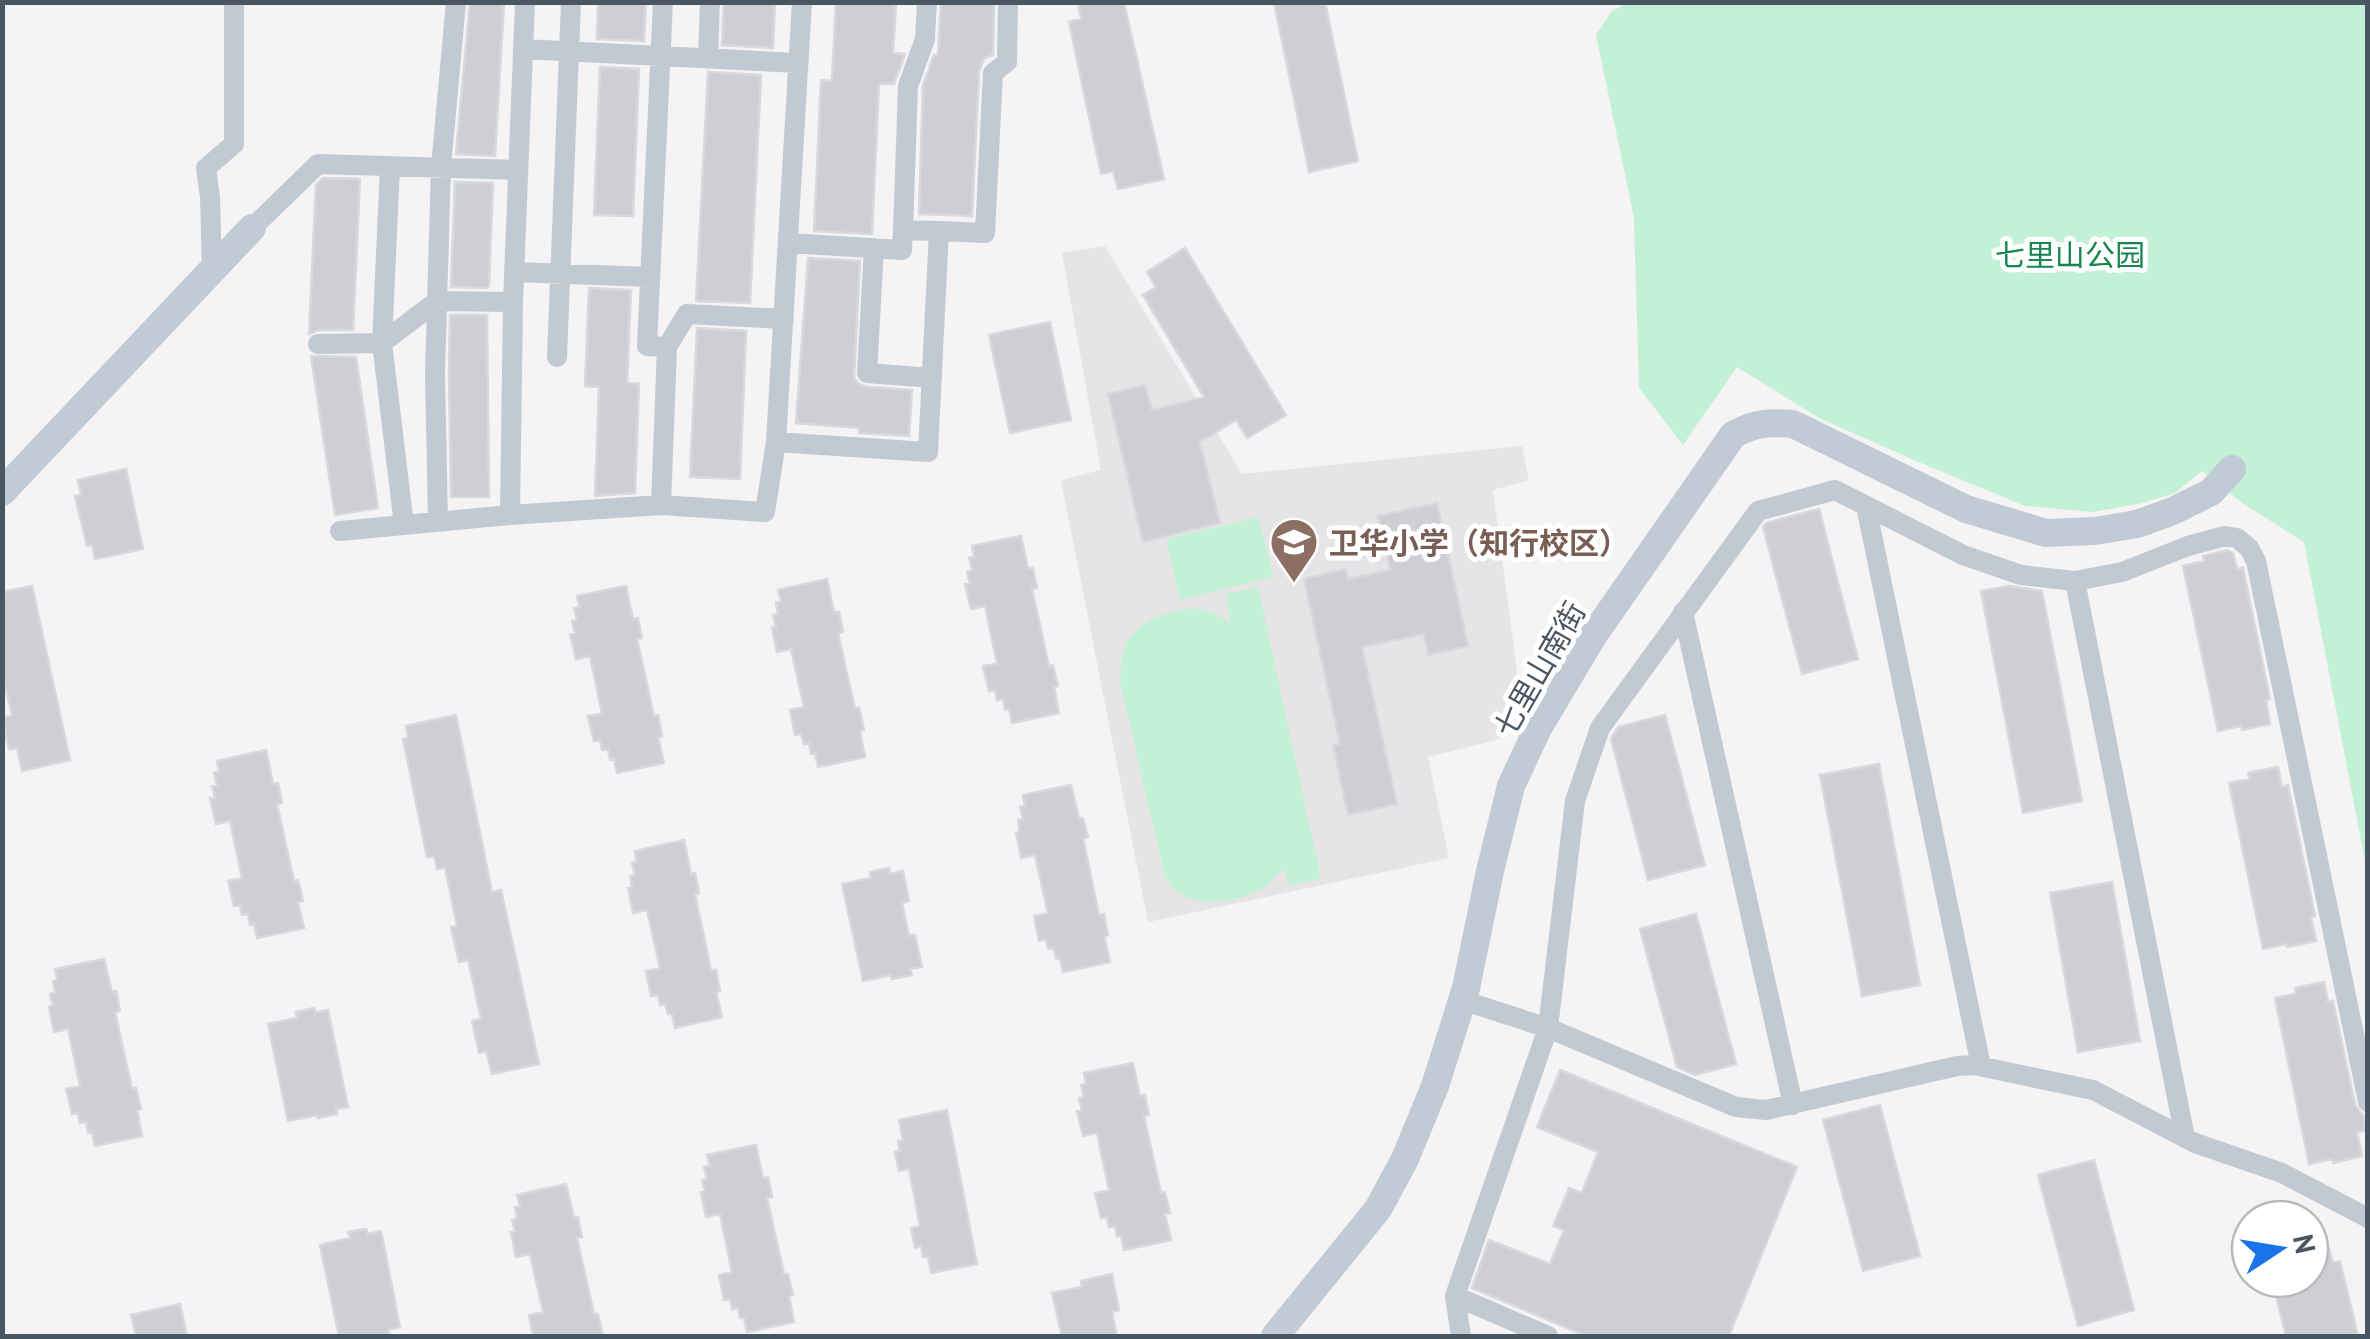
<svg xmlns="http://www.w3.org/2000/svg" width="2370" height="1339" viewBox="0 0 2370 1339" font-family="'PT Sans','Noto Sans SC',sans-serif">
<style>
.education{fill:#e6e4e5}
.green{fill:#c3f1d5}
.building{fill:#cdcfd5;stroke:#d7d9de;stroke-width:2.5}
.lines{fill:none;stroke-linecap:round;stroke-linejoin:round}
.street{stroke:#c1cad2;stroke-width:20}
.secondary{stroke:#c1cbd6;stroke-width:28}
.labels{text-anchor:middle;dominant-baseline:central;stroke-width:10;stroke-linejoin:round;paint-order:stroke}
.park-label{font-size:30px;fill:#17864f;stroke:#fff}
.education-label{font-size:30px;font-weight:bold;fill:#785e54;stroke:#fff;text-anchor:start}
.street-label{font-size:30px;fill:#4a5661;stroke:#fff}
</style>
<rect width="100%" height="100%" fill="#f5f3f3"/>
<path class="education" d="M1105 246 1242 474 1522 446 1529 480 1493 490 1518 679 1500 739 1428 757 1449 858 1148 922 1061 480 1101 470 1062 253Z"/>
<path class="green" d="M1628 2 2367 3V872L2304 542 2242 503 2202 471 2175 493 2143 503 2093 512 2025 506 1928 466 1821 419 1737 367 1683 445 1639 388 1634 218 1596 35 1611 12Z
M1259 517 1273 577 1180 600 1166 539Z
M1258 587 1321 878 1289 886 1284 868C1277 876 1270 884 1261 889 1233 905 1186 910 1166 880L1120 683C1121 670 1121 655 1126 644 1139 619 1176 606 1202 609 1212 611 1222 618 1230 623L1226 594Z"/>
<path class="building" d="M470 2H504L495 156 456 154Z
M598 2H646L644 41 597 39Z
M724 2H775L773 48 722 45Z
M836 2H896L893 53 905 54 894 84H879L872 234 814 231 821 80 832 81Z
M941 2H994L993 55 984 58 979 72 972 216 919 214 923 86 934 55H938Z
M1078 2H1124L1164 179 1118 189 1113 171 1101 174 1069 22 1081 19Z
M1274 2H1325L1358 161 1309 172Z
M600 67 639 69 633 216 594 215Z
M708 72 761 75 750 303 696 301Z
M323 178 360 179 353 330H318L309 334 316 185Z
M455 182 493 183 489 286 486 288 451 287Z
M1185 248 1286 415 1247 438 1236 420 1200 442 1220 523 1143 542 1108 394 1145 385 1152 410 1204 397 1143 295 1156 287 1147 272Z
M808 258 860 261 854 378 859 384 866 387 912 390 909 436 859 433V428L796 423Z
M589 288 631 290 627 383 639 384 635 493 595 496 599 387 585 386Z
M450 315H487L489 497H451L449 373Z
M1050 322 1071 420 1010 433 989 335Z
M697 328 746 331 740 479 690 477Z
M311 356 356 357 378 508 335 515Z
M126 469 143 549 95 559 92 545 87 546 75 496 81 495 78 480Z
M1437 503 1468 646 1428 655 1424 634 1362 647 1397 804 1348 815 1333 745 1340 744 1304 579 1346 569 1348 579 1390 570 1378 516Z
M1819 509 1858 659 1802 674 1763 527 1766 523Z
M1021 536 1028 569 1033 568 1037 588 1032 589 1049 666 1053 665 1058 686 1054 687 1059 713 1012 723 1009 709 1005 710 1003 699 997 700 995 690 989 691 983 666 997 664 985 606 971 609 965 584 970 583 967 571 972 570 969 558 974 557 972 546Z
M2227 550 2233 553 2237 569 2243 568 2270 699 2266 700 2270 724 2242 730 2241 726 2218 731 2183 566 2204 561 2203 556Z
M827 579 834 613 839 612 843 632 838 633 855 709 859 708 864 730 860 731 865 757 818 767 815 753 811 754 809 743 804 744 801 734 795 735 790 710 804 707 791 649 777 652 772 627H776L773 615 778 614 776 602 781 601 778 590Z
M32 586 70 760 22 771 17 748 9 749 2 718 12 715 2 673V592Z
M626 586 633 619 638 618 642 638 637 639 654 716 658 715 662 736 658 737 664 763 617 773 614 759 610 760 608 749 602 750 600 740 594 741 588 716 602 714 590 656 576 659 570 634 575 633 572 621 577 620 574 608 579 607 577 596Z
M2010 586 2042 591 2082 801 2023 813 1981 591Z
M456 715 492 892 501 890 539 1064 492 1074 486 1051 479 1053 472 1021 481 1019 468 960 459 962 451 927 457 926 445 867 437 869 434 856 427 857 403 739 408 738 406 726Z
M1665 715 1705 865 1648 880 1611 739 1618 727Z
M266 750 273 784 278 783 282 803 277 804 294 881 298 880 303 901 298 902 304 928 257 938 254 924 250 925 248 914 242 915 240 905 234 906 228 881 242 878 230 821 216 824 210 798H215L212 786 217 785 214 773 219 772 217 761Z
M1879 764 1920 985 1862 996 1820 775Z
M2278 767 2282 787 2288 785 2315 916 2311 917 2316 941 2287 947 2286 944 2263 949 2229 783 2250 779 2248 773Z
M1071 785 1079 818H1083L1088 837 1083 838 1099 915 1104 914 1108 935 1104 936 1110 962 1063 972 1060 958 1056 959 1054 948 1048 949 1046 939 1039 941 1034 916 1048 913 1035 855 1021 858 1016 833 1020 832 1018 820 1023 819 1020 807 1025 806 1023 795Z
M684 840 691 874 695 873 699 893 695 894 711 970H716L720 991 716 992 722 1017 675 1028 672 1014H668L665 1004 660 1005 658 995 651 996 646 971 660 968 647 910 633 913 628 888 632 887 630 876 635 875 632 863 637 862 635 851Z
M889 868 890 874 903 871 909 901 902 903 909 936 915 935 922 967 910 969 912 975 892 979 891 975 863 981 842 884 871 878 870 872Z
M2112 882 2140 1041 2078 1052 2050 893Z
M1696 914 1736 1064 1695 1075 1677 1067 1640 929Z
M104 959 112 992 116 991 120 1011 115 1012 132 1089 136 1088 141 1109 137 1110 142 1136 95 1146 92 1132 88 1133 86 1122 80 1123 78 1113 72 1114 66 1089 80 1086 68 1029 54 1032 49 1007 53 1005 50 994 55 993 53 981 57 980 55 969Z
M2324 982 2328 1002 2333 1001 2355 1105 2363 1115 2366 1130 2357 1132 2362 1156 2333 1163 2332 1159 2309 1164 2275 998 2296 994 2295 988Z
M314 1008 315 1013 328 1010 348 1107 336 1109 337 1114 318 1118 317 1115 288 1121 268 1024 297 1018 296 1012Z
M1133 1063 1140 1096 1145 1095 1149 1115 1144 1116 1161 1193 1165 1192 1170 1213 1165 1214 1171 1240 1124 1250 1121 1236H1117L1115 1226 1109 1227 1107 1217 1101 1218 1095 1193 1109 1190 1097 1133 1083 1136 1077 1111 1082 1110 1079 1098 1084 1097 1081 1085 1086 1084 1084 1073Z
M1560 1070 1797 1167 1729 1336H1586L1472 1288 1489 1240 1550 1264 1564 1230 1553 1226 1569 1188 1582 1193 1598 1152 1537 1127Z
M1880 1105 1920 1256 1863 1271 1823 1120Z
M947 1110 977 1264 931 1273 928 1256 923 1257 921 1246 915 1248 911 1228 920 1226 909 1169 899 1171 895 1152 900 1151 898 1141 903 1140 899 1120Z
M756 1145 763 1178 768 1177 772 1197 767 1198 784 1274H788L793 1295 789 1296 794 1322 747 1332 744 1318H740L738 1308 732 1309 730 1299 724 1300 719 1275 732 1272 720 1214 706 1217 701 1192 705 1191 702 1180 707 1179 704 1167 710 1166 707 1155Z
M2094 1160 2134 1310 2078 1326 2038 1175Z
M566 1184 574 1218 578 1217 582 1237 577 1238 594 1314H598L603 1336H533L529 1315 543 1312 530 1254 516 1257 511 1232 515 1231 512 1220 517 1219 515 1207 520 1206 517 1195Z
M366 1229 368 1234 381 1231 400 1327 388 1330 390 1336H339L320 1245 350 1238 348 1232Z
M2329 1249 2333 1263 2340 1261 2358 1336H2286L2272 1279H2310V1253Z
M1112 1274 1119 1310 1112 1312 1117 1336H1062L1052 1293 1082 1287 1081 1281Z
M180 1304 187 1336H136L131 1315Z"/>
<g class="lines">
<path class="street" d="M802 2 776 442 928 452 939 231 985 233 993 73 1007 62 1008 2
M927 2 925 39 908 86 903 230 939 231
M523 49 798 63
M708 57 710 2
M390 166 382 343 404 525
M252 228 318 164 518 170
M789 243 902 250 903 230
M874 248 867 373 932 378
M212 272 210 197 206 168 234 144V2
M514 272 650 277
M318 344 382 343 437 301 513 302
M667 347 687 314 784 319
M557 357 571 2
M661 505 667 347 647 346 663 2
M1866 506 1981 1066
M510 515 513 302 525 2
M438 522 435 373 441 167 456 2
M340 531 510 515 661 505 765 512 776 442
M2075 581 2185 1138
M1683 612 1793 1105
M1462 1000 1548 1028 1736 1107 1766 1110 1957 1066 1974 1065 2093 1090 2195 1143 2282 1173 2368 1218
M1455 1296 1548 1336
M1461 1336 1455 1296 1548 1028 1575 801 1600 728 1758 511 1835 490 1963 555 2021 575 2075 581 2122 572 2188 546 2225 536 2237 538 2249 548 2256 561 2368 1102"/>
<path class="secondary" d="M2 492 252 228
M1275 1336 1378 1209 1405 1159 1435 1086 1466 988 1490 871 1511 786 1538 728 1593 636 1733 435C1754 423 1769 422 1793 424L1966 509 2046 533 2095 531 2137 524 2173 511 2211 492 2232 469"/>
</g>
<defs>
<g id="school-pin" transform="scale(2.5)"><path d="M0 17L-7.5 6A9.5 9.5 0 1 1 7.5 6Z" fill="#8d6e63" stroke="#fff"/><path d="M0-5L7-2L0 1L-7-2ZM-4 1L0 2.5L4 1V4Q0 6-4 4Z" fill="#fff"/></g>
</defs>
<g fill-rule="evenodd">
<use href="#school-pin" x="1294" y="542"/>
</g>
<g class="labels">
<g class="park-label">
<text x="2070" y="254">七里山公园</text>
</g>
<g class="education-label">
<text x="1329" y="542">卫华小学（知行校区）</text>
</g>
<g class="street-label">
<text transform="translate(1539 669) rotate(-60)">七里山南街</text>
</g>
</g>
<rect width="2370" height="1339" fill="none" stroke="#4a5661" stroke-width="10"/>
<g transform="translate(2280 1249) rotate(78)"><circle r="48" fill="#ffffff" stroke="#b7bbc0" stroke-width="2.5"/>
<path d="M0-8L18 38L0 25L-18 38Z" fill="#1a73e8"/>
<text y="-15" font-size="28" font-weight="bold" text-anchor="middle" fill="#4a5661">N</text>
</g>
</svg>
